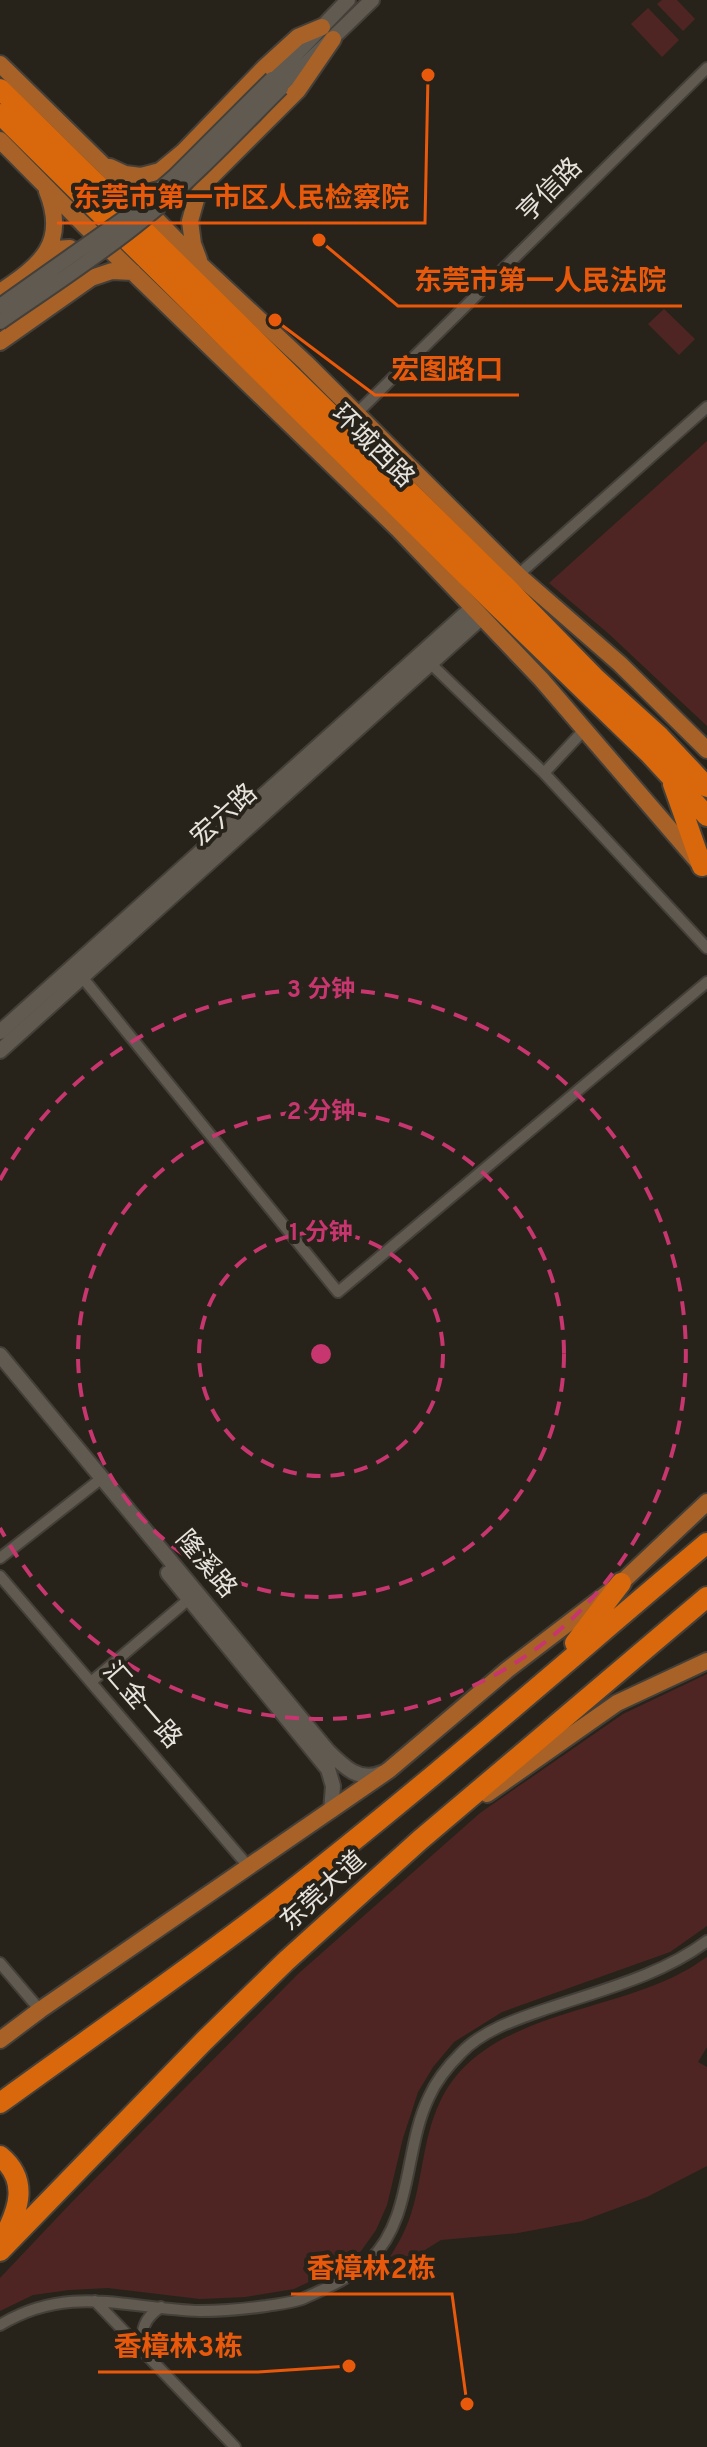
<svg xmlns="http://www.w3.org/2000/svg" width="707" height="2447" viewBox="0 0 707 2447" font-family="Overpass,'Noto Sans SC',sans-serif">
<style>
.green{fill:#4f2523}
.lines{fill:none;stroke-linecap:round;stroke-linejoin:round}
.street-casing{stroke:#444039;stroke-width:14}
.secondary-casing{stroke:#444039;stroke-width:18}
.primary-casing{stroke:#444039;stroke-width:20}
.highway-casing{stroke:#444039;stroke-width:24}
.street{stroke:#615a51;stroke-width:10}
.secondary{stroke:#615a51;stroke-width:14}
.primary{stroke:#a86227;stroke-width:16}
.highway{stroke:#d8680b;stroke-width:20}
.secondary-bridge-casing{stroke:#444039;stroke-width:18;stroke-linecap:butt}
.secondary-bridge{stroke:#615a51;stroke-width:14}
.ring{fill:none;stroke:#c7366e;stroke-width:4;stroke-dasharray:14 10}
.labels{text-anchor:middle;dominant-baseline:central;stroke-width:8;stroke-linejoin:round;paint-order:stroke}
.street-label{font-size:26px;fill:#e6e3dd;stroke:#28231a}
.centre{fill:#c7366e;stroke:#28231a;stroke-width:4}
.ring-label{font-size:24px;text-anchor:middle;font-weight:bold;fill:#c7366e;stroke:#28231a;stroke-width:8;stroke-linejoin:round;paint-order:stroke}
.leader{fill:none;stroke:#e8590c;stroke-width:3}
.callout-dot{fill:#e8590c;stroke:#28231a;stroke-width:3}
.callout-label{font-size:28px;text-anchor:middle;font-weight:bold;fill:#e8590c;stroke:#28231a;stroke-width:8;stroke-linejoin:round;paint-order:stroke}
</style>
<rect width="100%" height="100%" fill="#28231a"/>
<path class="green" d="M662 0H677L695 19 683 31 657 4Z
M648 8 679 40 662 57 631 24Z
M664 309 695 339 679 355 648 324Z
M707 441V726L609 634 549 583Z
M707 1674V1926L670 1952 502 2012 454 2042 433 2067 418 2092 403 2138 387 2205 376 2230 361 2251 334 2270 294 2289 245 2297 200 2299 108 2288 69 2290 33 2295 0 2311V2278L72 2202 298 1974 480 1813 623 1714Z
M707 1957V2047L698 2062 707 2067V2166L647 2197 582 2221 518 2233 441 2240 372 2283C386 2263 400 2244 409 2220 423 2182 422 2139 440 2102 481 2014 605 2014 681 1973 690 1969 699 1962 707 1957Z"/>
<g class="lines">
<g class="street-casing">
<path id="street" d="M357 413 707 68
M518 575 707 407
M430 663 544 773 707 948
M544 773 584 730
M82 977 338 1292 707 982
M0 1558 102 1478
M0 1576 248 1866
M91 1682 189 1599
M0 1963 40 2010
M95 2301 235 2447
M0 2325C70 2283 126 2309 200 2311 222 2311 245 2309 266 2306 278 2304 291 2303 302 2299 325 2289 351 2278 370 2260 413 2218 404 2148 429 2097 436 2081 449 2065 461 2053 483 2030 517 2019 546 2009 601 1990 660 1976 707 1941
M145 2350C139 2331 144 2318 161 2307"/>
</g>
<g class="secondary-casing">
<path id="secondary" d="M272 79 348 0
M281 88 372 0
M0 1032 473 607
M0 1051 482 617
M0 1355 327 1750C342 1765 359 1783 381 1773
M168 1573 328 1769 333 1786 331 1811"/>
</g>
<g class="primary-casing">
<path id="primary" d="M0 64 101 163 202 266 306 363 518 575 620 664 707 750
M0 140 82 223 398 529 541 679 699 863
M110 167 125 174 141 176 160 171 183 152 264 68 298 37 322 27
M43 258 55 249 70 248 80 257 82 263
M199 260 193 244 190 221 197 196 212 176 298 90 333 39
M0 292C41 265 68 243 47 191
M0 342 91 278 112 271 133 272
M487 1794 617 1703 707 1661
M0 2040 40 2010 389 1770 507 1670 621 1583 707 1502"/>
</g>
<g class="highway-casing">
<path id="highway" d="M0 89 506 587 596 679 660 737 707 787
M0 114 491 600 649 753 707 816
M673 784 702 866
M575 1643 621 1583
M0 2103C95 2034 191 1968 284 1896 429 1783 567 1661 707 1543
M0 2156C29 2180 19 2209 4 2237
M0 2251 204 2041 286 1961 420 1840 707 1597"/>
</g>
<use href="#street" class="street"/>
<use href="#secondary" class="secondary"/>
<use href="#primary" class="primary"/>
<use href="#highway" class="highway"/>
<g class="secondary-bridge-casing">
<path id="secondary-bridge" d="M0 306 136 210 175 176 272 79
M0 322C49 288 99 256 144 219 193 179 237 132 281 88"/>
</g>
<use href="#secondary-bridge" class="secondary-bridge"/>
</g>
<g class="ring">
<circle cx="321" cy="1354" r="122"/>
<circle cx="321" cy="1354" r="243"/>
<path d="M0 1180A365 365 0 1 1 0 1528"/>
</g>
<g class="labels">
<g class="street-label">
<text transform="translate(551 191) rotate(-45)">亨信路</text>
<text transform="translate(372 447) rotate(45)">环城西路</text>
<text transform="translate(225 816) rotate(-42)">宏六路</text>
<text transform="translate(205 1565) rotate(50)">隆溪路</text>
<text transform="translate(141 1706) rotate(49)">汇金一路</text>
<text transform="translate(324 1892) rotate(-42)">东莞大道</text>
</g>
</g>
<circle cx="321" cy="1354" r="12" class="centre"/>
<g class="ring-label">
<text x="321" y="997">3 分钟</text>
<text x="321" y="1119">2 分钟</text>
<text x="321" y="1240">1 分钟</text>
</g>
<path class="leader" d="M428 75L425 223H57M319 240L398 306H682M275 320L375 395H519M467 2404L452 2294H291M349 2366L258 2372H98"/>
<g class="callout-dot">
<circle cx="428" cy="75" r="8"/>
<circle cx="319" cy="240" r="8"/>
<circle cx="275" cy="320" r="8"/>
<circle cx="467" cy="2404" r="8"/>
<circle cx="349" cy="2366" r="8"/>
</g>
<g class="callout-label">
<text x="241" y="207">东莞市第一市区人民检察院</text>
<text x="540" y="290">东莞市第一人民法院</text>
<text x="447" y="379">宏图路口</text>
<text x="371" y="2278">香樟林2栋</text>
<text x="178" y="2356">香樟林3栋</text>
</g>
</svg>
